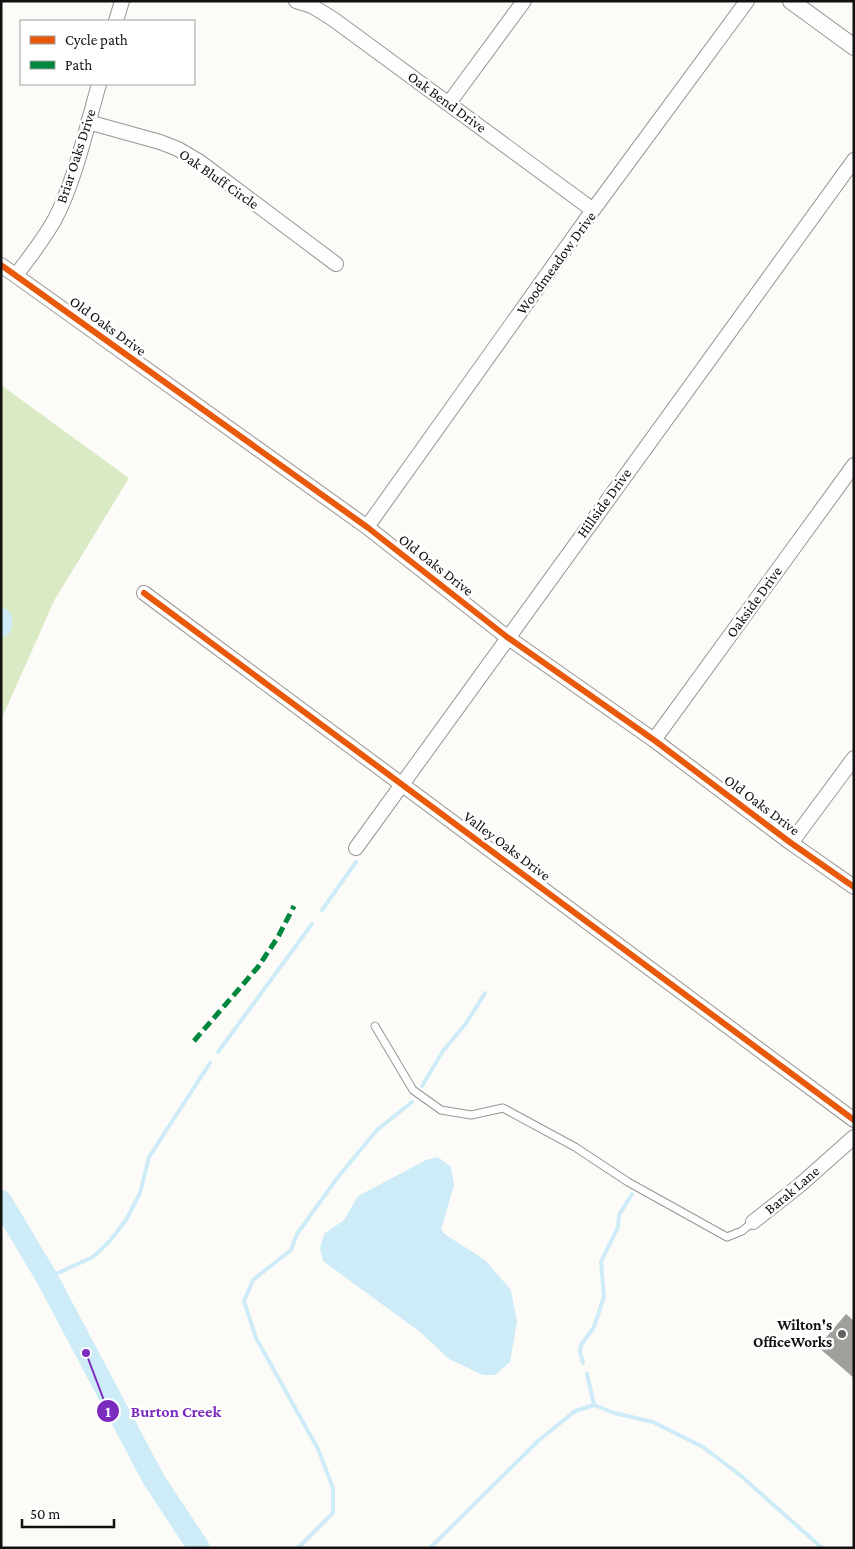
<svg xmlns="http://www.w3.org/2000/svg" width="855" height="1549" viewBox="0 0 855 1549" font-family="'Crimson Pro',serif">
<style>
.forest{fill:#daeac5}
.water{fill:#cdecf7}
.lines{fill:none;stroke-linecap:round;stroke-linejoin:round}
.stream{stroke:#cdecf7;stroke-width:4}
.river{stroke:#cdecf7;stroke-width:22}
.building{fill:#a19f9c}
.service-casing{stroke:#979695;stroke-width:9}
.minor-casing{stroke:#979695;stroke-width:16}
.tertiary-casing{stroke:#979695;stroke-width:18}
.service{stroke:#fffefe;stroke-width:7}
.minor{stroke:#fffefe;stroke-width:14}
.tertiary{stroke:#fffefe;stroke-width:16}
.quiet{stroke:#00873e;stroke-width:5;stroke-dasharray:10 5;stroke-linecap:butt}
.cycleway-casing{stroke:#fff;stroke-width:9}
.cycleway{stroke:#e8590c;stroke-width:6}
.poi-dot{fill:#646362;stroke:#fff;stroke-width:2}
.labels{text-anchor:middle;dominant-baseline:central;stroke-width:5;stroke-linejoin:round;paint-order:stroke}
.street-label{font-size:15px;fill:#111;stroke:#fff}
.poi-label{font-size:15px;font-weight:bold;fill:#111;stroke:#fff;text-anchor:end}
.leader{fill:none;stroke:#7b2cbf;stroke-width:2}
.callout-dot{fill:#7b2cbf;stroke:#fff;stroke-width:2}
.mark-label{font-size:15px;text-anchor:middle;font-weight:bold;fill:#fff}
.callout-label{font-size:16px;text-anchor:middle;font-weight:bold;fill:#7b2cbf;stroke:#fff;stroke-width:5;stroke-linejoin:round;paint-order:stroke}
</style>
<rect width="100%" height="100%" fill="#fdfbf7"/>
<path class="forest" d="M1 385 129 478 54 601 1 720Z"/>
<path class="water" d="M438 1157 451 1167 454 1185 441 1230 446 1235 485 1260 511 1290 517 1322 510 1362 495 1375H483L449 1359 420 1332 323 1261 320 1249 324 1234 344 1220 358 1196 426 1160Z"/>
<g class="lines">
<path class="stream" d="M322 910 356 862
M218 1052 312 924
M422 1086 443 1051 467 1022 485 993
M47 1278 93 1257 109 1242 126 1220 140 1193 149 1157 210 1063
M583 1363 580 1352 581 1345 594 1327 604 1297 601 1262 618 1227 619 1215 632 1194
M587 1374 594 1405
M298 1548 333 1513V1488L318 1449 256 1338 244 1301 253 1280 291 1250 297 1234 338 1177 377 1130 412 1102
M430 1548 538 1441 575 1411 594 1405 614 1413 653 1422 703 1447 740 1475 822 1548"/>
<path class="river" d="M1 619V626
M1 1201 47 1278 154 1480 199 1548"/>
</g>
<path class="building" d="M846 1314 854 1321V1378L818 1347Z"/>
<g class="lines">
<g class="service-casing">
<path id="service" d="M375 1026 413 1090 441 1110 471 1115 503 1108 575 1147 628 1182 727 1237 742 1231 753 1222"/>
</g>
<g class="minor-casing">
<path id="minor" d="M296 1 312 6 333 19 593 210
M116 21 122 1
M449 103 524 1
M88 122 160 142 178 149 200 162 336 264
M1 265 367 527 507 637 654 740 791 843 854 887
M16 275C30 257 44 239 55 219 75 181 87 126 99 84
M367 527 593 210 747 1
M144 593 854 1120
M654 740 854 465
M791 843 854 758
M356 848 854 160
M753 1222 800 1185 854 1137"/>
</g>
<g class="tertiary-casing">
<path id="tertiary" d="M791 1 854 47"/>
</g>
<use href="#service" class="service"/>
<use href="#minor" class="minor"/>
<use href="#tertiary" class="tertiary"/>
<path class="quiet" d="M194 1041 258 967 278 937 294 906"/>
<g class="cycleway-casing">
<path id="cycleway" d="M1 265 367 527 507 637 654 740 791 843 854 887
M144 593 854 1120"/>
</g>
<use href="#cycleway" class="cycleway"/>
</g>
<circle class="poi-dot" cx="842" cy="1334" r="5"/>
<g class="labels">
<g class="street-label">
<text transform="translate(447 102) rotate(36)">Oak Bend Drive</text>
<text transform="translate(76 156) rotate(-72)">Briar Oaks Drive</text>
<text transform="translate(219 179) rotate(35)">Oak Bluff Circle</text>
<text transform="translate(556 263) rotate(-54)">Woodmeadow Drive</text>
<text transform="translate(108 326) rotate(36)">Old Oaks Drive</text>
<text transform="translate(604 503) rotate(-54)">Hillside Drive</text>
<text transform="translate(436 565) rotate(38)">Old Oaks Drive</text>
<text transform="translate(754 602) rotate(-54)">Oakside Drive</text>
<text transform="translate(762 805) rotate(37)">Old Oaks Drive</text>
<text transform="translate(507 846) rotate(37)">Valley Oaks Drive</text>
<text transform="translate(792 1190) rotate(-40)">Barak Lane</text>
</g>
<g class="poi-label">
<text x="832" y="1325">Wilton's<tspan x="832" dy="17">OfficeWorks</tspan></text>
</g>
</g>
<path class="leader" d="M86 1353L108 1411"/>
<g class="callout-dot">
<circle cx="86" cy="1353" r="5"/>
<circle cx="108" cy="1411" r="12"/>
</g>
<g class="mark-label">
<text x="108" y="1417">1</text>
</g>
<g class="callout-label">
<text x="176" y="1417">Burton Creek</text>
</g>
<rect width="855" height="1549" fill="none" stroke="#111111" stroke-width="5"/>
<rect x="20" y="20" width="175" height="65" fill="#ffffff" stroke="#a0a0a0"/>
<rect x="30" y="36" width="25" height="8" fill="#e8590c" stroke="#a0a0a0"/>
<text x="65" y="45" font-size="15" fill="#111111">Cycle path</text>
<rect x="30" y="61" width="25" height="8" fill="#00873e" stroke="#a0a0a0"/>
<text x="65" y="70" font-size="15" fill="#111111">Path</text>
<path d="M22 1519v8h92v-8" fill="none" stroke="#111111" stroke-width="2.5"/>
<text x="30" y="1519" font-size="15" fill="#111111" stroke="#ffffff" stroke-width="4" paint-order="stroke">50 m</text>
</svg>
